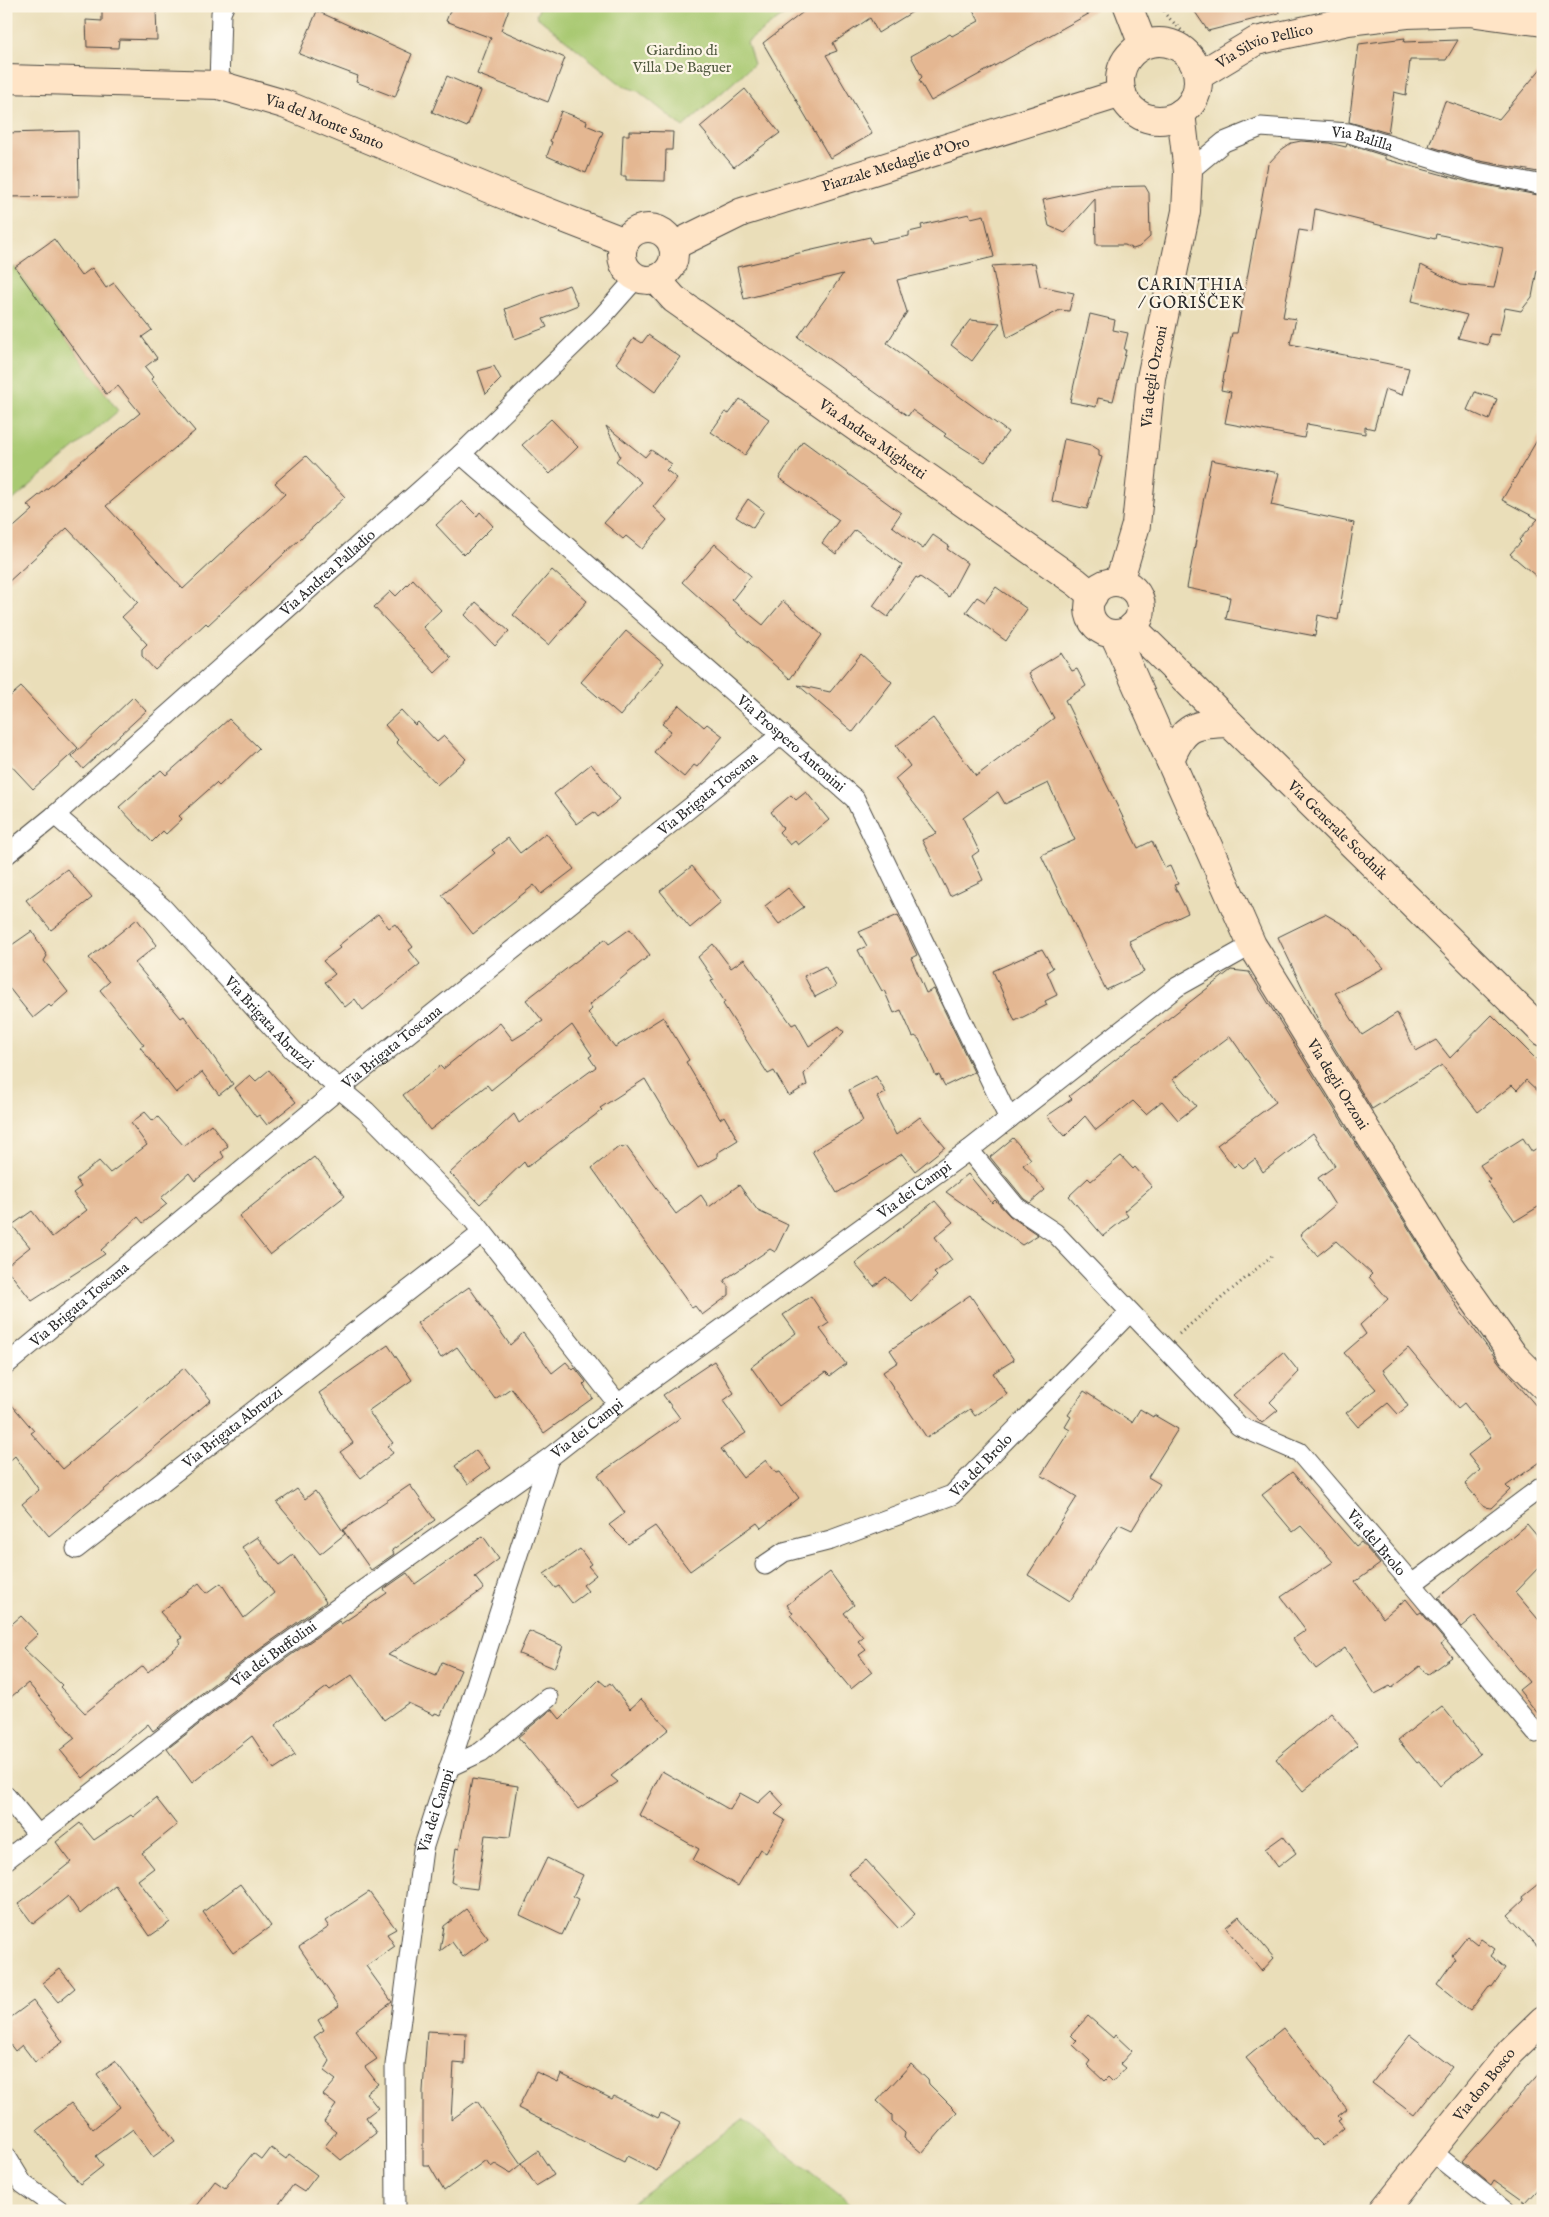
<svg xmlns="http://www.w3.org/2000/svg" width="1549" height="2217" viewBox="0 0 1549 2217" font-family="'IM FELL English',serif">
<style>
.green{fill:#a9c972;stroke:#6a7a4e}
.building{fill:#e4b792}
.lines{fill:none;stroke-linecap:round;stroke-linejoin:round}
.street-casing{stroke:#484640;stroke-width:21}
.secondary-casing{stroke:#484640;stroke-width:30}
.path{stroke:#484640;stroke-width:3;stroke-dasharray:1 4;stroke-linecap:butt}
.street{stroke:#fff;stroke-width:19}
.secondary{stroke:#ffe4c6;stroke-width:28}
.labels{text-anchor:middle;dominant-baseline:central;stroke-width:4.5;stroke-linejoin:round;paint-order:stroke}
.street-label{font-size:15px;fill:#2b2b2b;stroke:#fcf5e5}
.park-label{font-size:15px;fill:#515a40;stroke:#fcf5e5}
.neighbourhood-label{font-size:16px;letter-spacing:1px;fill:#2b2b2b;stroke:#fcf5e5}
</style>
<rect width="100%" height="100%" fill="#fcf5e5"/>
<filter id="ink" filterUnits="userSpaceOnUse"><feTurbulence type="fractalNoise" baseFrequency=".02" numOctaves="2"/><feDisplacementMap in="SourceGraphic" scale="10" xChannelSelector="R" yChannelSelector="G"/><feConvolveMatrix kernelMatrix="1 2 1 2 8 2 1 2 1" color-interpolation-filters="sRGB"/></filter>
<filter id="wash" filterUnits="userSpaceOnUse"><feTurbulence type="fractalNoise" baseFrequency=".0096" numOctaves="4" result="noise"/><feDisplacementMap in="SourceGraphic" scale="20" xChannelSelector="R" yChannelSelector="G"/><feGaussianBlur stdDeviation="1.12" result="paint"/><feColorMatrix in="noise" values="0 0 0 0 0 0 0 0 0 0 0 0 0 0 0 0 0 1.4 0 .05"/><feComposite in="paint" operator="in"/></filter>
<g filter="url(#wash)">
<rect width="100%" height="100%" fill="#eadeb9"/>
<path class="green" d="M540 6H796L747 42 754 64 683 127 638 91 623 86 536 16Z
M15 267 118 411 6 506V273Z
M743 2119 860 2211H621Z"/>
<g id="blocks">
<path class="building" d="M452 6H510L501 30 565 58 548 102 477 74 491 38 446 21Z
M811 6H922L878 33 870 18 833 43 837 51 826 55 872 134 830 158 763 43Z
M971 6H1103L931 101 919 80 922 77 911 56 950 34 952 36 979 21Z
M1191 6H1278L1279 13 1208 31Z
M102 8H156L157 40 119 39 118 48 87 47 86 20 102 21Z
M317 11 412 54 395 97 356 82 358 76 299 54Z
M1405 38 1404 42 1458 40 1446 60H1410L1406 95 1394 92 1388 133 1349 122 1359 44Z
M1543 66V173L1475 160 1429 146 1445 101 1499 119Z
M447 76 481 91 467 127 432 112Z
M745 89 780 133 734 167 700 127Z
M561 111 587 121 586 125 603 132 586 173 547 156 552 142 550 141Z
M78 131 79 196 6 197V133Z
M629 131 673 132 672 150H666L665 181 626 180V176H621L623 135H629Z
M1301 141 1329 143 1346 147 1347 144 1385 156V159L1469 182 1543 196V272L1537 270 1532 297 1521 311 1505 308 1499 335 1490 334 1488 345 1458 338 1467 315 1412 301 1421 265 1460 285 1494 288 1503 248 1436 234 1435 239 1315 209 1312 232 1299 230 1283 317 1296 319 1290 344 1409 368 1402 395 1385 389 1374 429 1365 427V434L1307 424 1304 438 1225 423 1231 392 1221 390 1232 333H1237L1268 164 1281 150 1291 143Z
M1106 186 1105 187 1145 186 1149 193 1150 237 1139 247 1133 249 1125 245H1096L1095 199 1065 233 1049 226 1043 200Z
M969 214 971 218 984 215 994 257 897 280 907 312 887 343 1008 432 985 462 944 436 946 434 912 410 908 416 798 337 843 274 744 299 737 267 870 237 872 243 909 236V232L922 229 921 225Z
M54 239 81 276 92 268 106 288 114 283 152 330 142 337 157 358 145 367 153 377 151 379 195 431 106 506 183 589 285 494 275 483 306 456 345 497 208 625 206 623 155 670 142 656V649L147 644 122 617 138 602 67 528 6 584V534L33 510 27 505 140 413 118 386 106 394 15 267Z
M1035 263 1040 286 1074 293 1069 311 1060 310 1007 338 992 266Z
M569 285 578 305 543 319 547 327 515 339 505 309Z
M1090 314 1115 320 1113 330 1128 333 1124 350H1126L1113 401 1098 398 1096 407 1070 402Z
M970 320 1000 323 972 361 951 345Z
M648 335 680 357 655 392 616 363 634 338 642 343Z
M494 366 501 379 486 394 478 371Z
M1475 392 1497 399 1489 420 1467 410Z
M740 399 769 419 745 455 711 432 725 412 729 414Z
M551 419 578 447 550 474 522 445Z
M606 426 645 457 651 450 672 464 666 470 677 478 653 507 667 520 642 549 626 536 623 539 604 523 641 482 616 461 620 456Z
M1543 430V582L1510 554 1521 542 1519 540 1538 519 1502 500Z
M1064 439 1091 445 1099 450V456L1102 457 1087 509 1052 501Z
M803 441 901 513 892 526 923 549 933 535 949 546 947 549 967 563 949 597 920 577 919 579 916 577 888 617 873 606 902 565 855 530 836 554 822 543 839 520 779 478Z
M1211 460 1279 473 1271 505 1354 523 1338 620 1318 615 1315 636 1226 619 1230 597 1187 588Z
M748 499 764 511 753 528 736 517Z
M462 501 477 516 480 512 493 526 464 555 436 525Z
M715 544 751 576 732 600 763 625 783 601 822 635 790 679 682 582Z
M552 570 587 601 549 645 513 615Z
M413 579 441 610 423 627 451 658 435 673 374 607 391 591 396 596Z
M996 587 1027 609 1006 641 966 612 977 597 985 602Z
M476 602 509 631 495 646 465 615Z
M626 631 664 663 620 716 581 682Z
M1061 653 1072 671 1077 669 1086 686 1065 700 1138 848 1152 841 1165 868 1170 866 1178 884 1174 885 1188 913 1129 941 1144 972 1106 990 1041 855 1075 840 1048 783 1005 804 998 792 963 818 979 851 972 856 983 880 950 896 922 840 937 833 895 779 910 766 896 746 933 718 976 776 1054 718 1029 673Z
M861 654 892 682 853 732 798 685 830 692Z
M21 687 78 748 33 789 6 760V700Z
M133 697 146 711 83 769 72 756Z
M679 705 704 727 707 724 723 736 697 767 694 765 684 777 654 752 671 731 662 724Z
M401 710 415 725 418 722 437 742 444 736 466 759 437 785 396 742 398 740 385 725Z
M229 719 259 748 219 786 216 783 179 816 182 819 166 834 163 831 152 842 119 807 161 770 166 775Z
M591 764 620 799 598 817 594 812 577 824 554 794Z
M806 792 829 820 798 845 795 841 790 845 779 832 783 828 771 812 791 795 796 800Z
M546 833 574 869 541 894 534 885 473 934 442 895 495 853 492 850 508 838 520 853Z
M692 866 721 902 690 928 660 891Z
M67 869 92 898 51 930 26 900Z
M788 888 804 907 779 924 765 906Z
M378 914 389 928 395 924 413 947 409 950 420 964 363 1010 355 999 345 1007 325 982 335 974 323 961 340 948 338 946Z
M1325 914 1351 929 1384 968 1335 993 1362 1035 1397 1013 1416 1051 1436 1040 1450 1058 1492 1015 1543 1066V1096L1526 1080 1517 1090 1512 1085 1478 1112 1442 1065 1372 1109 1320 1024 1278 937Z
M898 915 917 955 911 958 926 993 934 989 974 1072 945 1086 939 1075 936 1076 919 1039 915 1036 913 1037 901 1010 894 1013 884 990 882 991 872 973 870 974 858 950 867 946 859 932Z
M137 919 157 945 135 963 181 1018 184 1016 233 1084 219 1095 202 1072 176 1093 140 1047 144 1045 100 990 109 982 89 958Z
M630 929 650 955 589 1005 592 1009 588 1013 615 1047 663 1017 689 1060 686 1062 720 1119 724 1116 738 1140 717 1153V1157L698 1168 645 1079 600 1108 602 1110 527 1167 524 1162 480 1204 450 1173 514 1114 519 1123 596 1067 589 1057 592 1055 572 1025 491 1090 487 1085 430 1130 403 1095 440 1066 443 1069 500 1023 513 1040 543 1021 526 1000 605 939 609 944Z
M32 931 47 956 44 961 68 992 51 1007 49 1005 33 1018 6 984V949Z
M713 944 731 968 744 959 792 1025 796 1023 809 1046 839 1026 844 1032 804 1074 807 1085 789 1096 774 1071 768 1074 723 1004 725 1002 711 981 714 980 698 957Z
M1042 949 1053 968 1047 972 1057 995 1045 1001 1047 1005 1015 1021 993 971Z
M825 966 836 986 815 997 804 976Z
M1231 970 1249 972 1460 1311 1501 1365 1543 1414V1460L1506 1486 1510 1490 1491 1508 1484 1507 1465 1484 1480 1470 1468 1455 1491 1437 1464 1403 1458 1408 1408 1348 1383 1370 1408 1406 1398 1414 1388 1403 1358 1427 1346 1413 1376 1389 1344 1353 1366 1334 1360 1325 1388 1299 1369 1277 1372 1274 1336 1241 1317 1256 1300 1235 1335 1205 1318 1178 1335 1166 1313 1133 1263 1172 1255 1159 1243 1168 1238 1163 1234 1167 1217 1145 1276 1102 1230 1036 1173 1079 1196 1106 1178 1120 1162 1101 1146 1114 1133 1101 1096 1130 1085 1116 1065 1136 1047 1116 1072 1099 1069 1096Z
M269 1070 296 1102 267 1125 259 1115 256 1117 235 1088 250 1075 256 1081Z
M876 1076 886 1093 877 1097 896 1135 920 1117 945 1147 915 1171 902 1154 837 1193 812 1151 863 1121 849 1090Z
M145 1112 153 1121 158 1117 184 1146 211 1124 228 1146 221 1152 224 1157 195 1181 189 1173 161 1198 167 1204 143 1223 138 1217 101 1250 105 1254 32 1301 6 1268V1266L30 1247 12 1225 32 1211 52 1237 87 1210 73 1193 81 1187 76 1179 99 1161 110 1173 147 1145 131 1123Z
M1013 1138 1031 1159 1023 1165 1045 1190 1030 1203 1024 1199 990 1157Z
M1523 1138 1532 1152 1543 1146V1204L1515 1221 1487 1181 1490 1180 1480 1165Z
M620 1146 622 1148 626 1146 676 1214 701 1195 709 1207 739 1185 758 1211 788 1225 775 1252 770 1249 724 1280 729 1288V1295L702 1315 695 1306 692 1308 592 1168Z
M1121 1156 1133 1169 1135 1167 1152 1187 1124 1211 1128 1216 1103 1236 1069 1196 1088 1178 1091 1181Z
M314 1157 345 1196 270 1255 239 1216Z
M968 1174 992 1203 995 1200 1010 1216 1038 1235 1022 1245 946 1192Z
M935 1201 953 1222 935 1237 952 1260 934 1273 937 1276 911 1301 886 1277 874 1286 855 1264Z
M469 1287 510 1345 523 1333 552 1373 566 1362 573 1370 575 1368 586 1382 583 1385 593 1398 544 1433 511 1388 495 1399 457 1347 441 1358 417 1323Z
M970 1295 1014 1360 993 1373 1007 1394 975 1416 970 1409 927 1438 883 1372 898 1362 890 1350Z
M811 1296 829 1323 820 1329 846 1364 830 1376 826 1372 779 1406 751 1367 796 1333 783 1315Z
M388 1345 412 1380 368 1411 393 1443 388 1446 393 1453 361 1478 340 1452 353 1443 319 1393Z
M1283 1352 1299 1372 1270 1402 1278 1410 1262 1423 1233 1395Z
M714 1361 734 1393 723 1401 746 1433 721 1449 743 1478 766 1460 776 1473 780 1472 799 1498 761 1528 757 1523 690 1571 655 1526 628 1544 609 1525 625 1513 598 1475 680 1418 663 1395Z
M184 1368 211 1400 49 1536 22 1504 39 1490 15 1456 6 1464V1398L34 1431 31 1433 63 1469Z
M1084 1391 1132 1422 1140 1409 1153 1417 1154 1415 1178 1429 1148 1477 1160 1484 1132 1530 1119 1524 1070 1601 1028 1575 1077 1497 1041 1475 1070 1430 1065 1427 1071 1417 1068 1415Z
M476 1450 490 1468 468 1484 455 1466Z
M1292 1472 1356 1546 1361 1542 1380 1564 1355 1582 1383 1618 1406 1599 1418 1614 1421 1612 1445 1641 1441 1644 1452 1657 1427 1675 1420 1666 1392 1688 1390 1686 1375 1694 1345 1648 1316 1669 1293 1639 1306 1630 1281 1597 1333 1562 1301 1526 1293 1532 1262 1495Z
M410 1485 435 1520 392 1550 394 1554 371 1570 343 1530Z
M297 1489 305 1499 315 1491 345 1534 320 1554 277 1503Z
M1527 1524 1543 1543V1563L1515 1592 1543 1625V1720L1519 1690 1529 1682 1475 1616 1462 1627 1438 1598Z
M483 1536 499 1559 475 1577 484 1589 388 1655 436 1676 442 1662 461 1670 441 1715 435 1713 434 1715 408 1703 384 1720 352 1675 330 1690 327 1687 275 1725 295 1755 274 1769 252 1736 192 1783 167 1749 260 1677 339 1621 341 1624 387 1593 384 1589 407 1573 415 1584Z
M257 1537 280 1565 293 1555 326 1602 246 1659 153 1731 148 1724 83 1778 60 1750 75 1738 28 1683 6 1701V1629L21 1616 38 1634 23 1648 62 1685 60 1687 85 1713 143 1666 148 1672 181 1643 179 1640 183 1638 160 1612 199 1583 207 1593 221 1583 244 1618 274 1593 242 1547Z
M580 1549 591 1564 588 1566 596 1575 583 1585 588 1591 572 1603 559 1586 555 1588 544 1574Z
M830 1572 854 1605 844 1613 863 1637 858 1641 866 1650 859 1655 872 1672 851 1689 790 1615 793 1613 787 1605Z
M529 1631 563 1646 554 1668 519 1654Z
M599 1680 606 1686 610 1683 630 1709 641 1699 669 1729 611 1776 618 1782 578 1809 518 1737 552 1709 560 1719Z
M1442 1706 1480 1754 1440 1786 1420 1761 1417 1763 1398 1740Z
M1331 1713 1358 1745 1303 1791 1276 1759Z
M662 1771 730 1810 740 1793 758 1803 771 1791 784 1805 775 1814 785 1820 766 1853 760 1849 738 1886 693 1860 699 1849 639 1815Z
M472 1779 518 1786 510 1837 485 1835 477 1889 461 1887 451 1882 456 1848 459 1849Z
M156 1798 177 1825 142 1853 154 1868 138 1880 170 1922 150 1936 115 1885 80 1914 68 1896 33 1924 18 1904 71 1862 56 1842 80 1823 94 1840 131 1815 133 1817Z
M1283 1836 1296 1853 1278 1867 1265 1849Z
M547 1858 583 1875 573 1896 579 1899 562 1935 520 1915Z
M866 1860 915 1914 899 1929 848 1874Z
M1543 1880V1953L1508 1915 1524 1900 1522 1897Z
M240 1884 271 1926 233 1953 203 1912Z
M369 1892 396 1929 387 1934 395 1946 366 1966 392 2002 355 2030 377 2059 365 2067 378 2084 366 2093 378 2108 366 2117 376 2133 341 2160 325 2146 336 2132 324 2122 336 2105 323 2095 336 2080 324 2071 330 2061 314 2037 324 2030 318 2020 339 2006 299 1947 329 1927 325 1921Z
M466 1909 488 1938 463 1957 452 1942 440 1951 444 1926Z
M1239 1916 1274 1958 1262 1971 1226 1927Z
M1467 1936 1477 1944 1481 1939 1495 1949 1490 1956 1505 1968 1492 1987 1489 1986 1470 2011 1437 1984 1455 1959 1452 1955Z
M60 1969 75 1988 58 2002 42 1983Z
M33 2001 63 2042 35 2062 22 2045 15 2051 6 2039V2021Z
M1088 2016 1113 2038 1115 2035 1132 2051 1120 2064 1125 2068 1113 2082 1108 2077 1104 2081 1087 2065 1090 2061 1073 2045 1077 2041 1071 2035Z
M1283 2028 1347 2109 1338 2116 1341 2119 1338 2121 1344 2128 1323 2146 1316 2139 1313 2140 1246 2058Z
M427 2031 466 2033 465 2064 454 2063 451 2120 477 2101 521 2164 510 2173 495 2164 491 2167 486 2160 444 2191 429 2165H423V2091Z
M1410 2035 1452 2067 1414 2115 1372 2083Z
M115 2061 175 2141 153 2157 133 2129 96 2156 103 2166 80 2184 37 2130 71 2103 93 2129 120 2107 97 2074Z
M911 2064 928 2080 929 2084 957 2112 922 2153 904 2138 905 2133 892 2121V2115L877 2101Z
M1543 2070V2182L1525 2202 1494 2180 1491 2185 1462 2161Z
M536 2072 558 2082 561 2074 612 2099 614 2096 658 2118 661 2113 680 2123 657 2171 627 2156 624 2162 518 2108Z
M271 2148 286 2159 289 2154 317 2175 304 2192 293 2185 274 2211H192L215 2181 225 2188 253 2153 262 2160Z
M538 2151 554 2175 536 2186 521 2163Z"/>
</g>
</g>
<g filter="url(#ink)">
<use href="#blocks" fill-opacity="0" stroke="#484640" stroke-width="1"/>
<g class="lines">
<g class="street-casing">
<g id="street">
<path d="M219 85 221 13 224 6"/>
<path id="s1" d="M1188 172 1224 142 1261 127 1349 133 1472 171 1543 185"/>
<path id="s2" d="M461 454 855 799 1009 1119"/>
<path id="s3" d="M55 815 163 908 293 1050 366 1111 473 1220 618 1404"/>
<path id="s4" d="M6 855 55 815 461 454 600 319 637 277"/>
<path id="s5" d="M969 1150 1016 1207 1055 1233 1239 1426 1299 1452 1412 1584 1536 1733"/>
<path id="s6" d="M6 1365 339 1089 782 734"/>
<path id="s7" d="M76 1549 482 1233"/>
<path id="s8" d="M765 1565 784 1552 831 1540 952 1495 1130 1312"/>
<path d="M1412 1584 1543 1486"/>
<path d="M449 1767 481 1752 548 1698"/>
<path d="M6 1796 39 1836"/>
<path id="s9" d="M6 1860 253 1668 549 1458 618 1404 969 1150 1177 987 1252 945"/>
<path d="M1431 2151 1506 2211"/>
<path d="M6 2156 23 2184 61 2211"/>
<path id="s10" d="M396 2211 395 2065 423 1849 549 1458"/>
</g>
</g>
<g class="secondary-casing">
<g id="secondary">
<path d="M1128 6 1143 45"/>
<circle cx="1159" cy="81" r="39"/>
<path id="s11" d="M1198 76 1256 41 1348 21 1407 14 1469 12 1543 22"/>
<path id="s12" d="M6 79 219 85 284 104 504 195 625 242"/>
<circle cx="648" cy="254" r="26"/>
<path id="s13" d="M673 246 742 212 1122 93"/>
<path id="s14" d="M656 279 674 299 1076 582 1093 596"/>
<path id="s15" d="M1119 582 1136 525 1151 378 1186 211 1188 172 1181 113"/>
<circle cx="1115" cy="608" r="26"/>
<path id="s16" d="M1132 627 1543 1032"/>
<path id="s17" d="M1114 634 1252 945 1451 1267 1514 1356 1543 1385"/>
<path d="M1170 760C1184 725 1194 724 1229 723"/>
<path id="s18" d="M1383 2211 1511 2051 1543 2020"/>
</g>
</g>
<path class="path" d="M1163 6 1165 14 1198 47
M1179 1334 1273 1255"/>
<use href="#street" class="street"/>
<use href="#secondary" class="secondary"/>
</g>
</g>
<g class="labels">
<g class="street-label">
<text stroke="none"><textPath href="#s11" startOffset="74">Via Silvio Pellico</textPath></text>
<text stroke="none"><textPath href="#s12" startOffset="325">Via del Monte Santo</textPath></text>
<text stroke="none"><textPath href="#s1" startOffset="189">Via Balilla</textPath></text>
<text stroke="none"><textPath href="#s13" startOffset="238">Piazzale Medaglie d'Oro</textPath></text>
<text stroke="none"><textPath href="#s15" startOffset="209">Via degli Orzoni</textPath></text>
<text stroke="none"><textPath href="#s14" startOffset="270">Via Andrea Mighetti</textPath></text>
<text stroke="none"><textPath href="#s4" startOffset="428">Via Andrea Palladio</textPath></text>
<text stroke="none"><textPath href="#s2" startOffset="439">Via Prospero Antonini</textPath></text>
<text stroke="none"><textPath href="#s6" startOffset="905">Via Brigata Toscana</textPath></text>
<text stroke="none"><textPath href="#s16" startOffset="289">Via Generale Scodnik</textPath></text>
<text stroke="none"><textPath href="#s3" startOffset="299">Via Brigata Abruzzi</textPath></text>
<text stroke="none"><textPath href="#s6" startOffset="500">Via Brigata Toscana</textPath></text>
<text stroke="none"><textPath href="#s17" startOffset="504">Via degli Orzoni</textPath></text>
<text stroke="none"><textPath href="#s9" startOffset="1129">Via dei Campi</textPath></text>
<text stroke="none"><textPath href="#s6" startOffset="95">Via Brigata Toscana</textPath></text>
<text stroke="none"><textPath href="#s7" startOffset="198">Via Brigata Abruzzi</textPath></text>
<text stroke="none"><textPath href="#s9" startOffset="724">Via dei Campi</textPath></text>
<text stroke="none"><textPath href="#s8" startOffset="242">Via del Brolo</textPath></text>
<text stroke="none"><textPath href="#s5" startOffset="572">Via del Brolo</textPath></text>
<text stroke="none"><textPath href="#s9" startOffset="338">Via dei Buffolini</textPath></text>
<text stroke="none"><textPath href="#s10" startOffset="404">Via dei Campi</textPath></text>
<text stroke="none"><textPath href="#s18" startOffset="162">Via don Bosco</textPath></text>
</g>
<g class="park-label">
<text x="682" y="50">Giardino di<tspan x="682" dy="17">Villa De Baguer</tspan></text>
</g>
<g class="neighbourhood-label">
<text x="1191" y="286">CARINTHIA<tspan x="1191" dy="18">/ GORIŠČEK</tspan></text>
</g>
</g>
<rect width="1549" height="2217" fill="none" stroke="#fcf5e5" stroke-width="25"/>
</svg>
